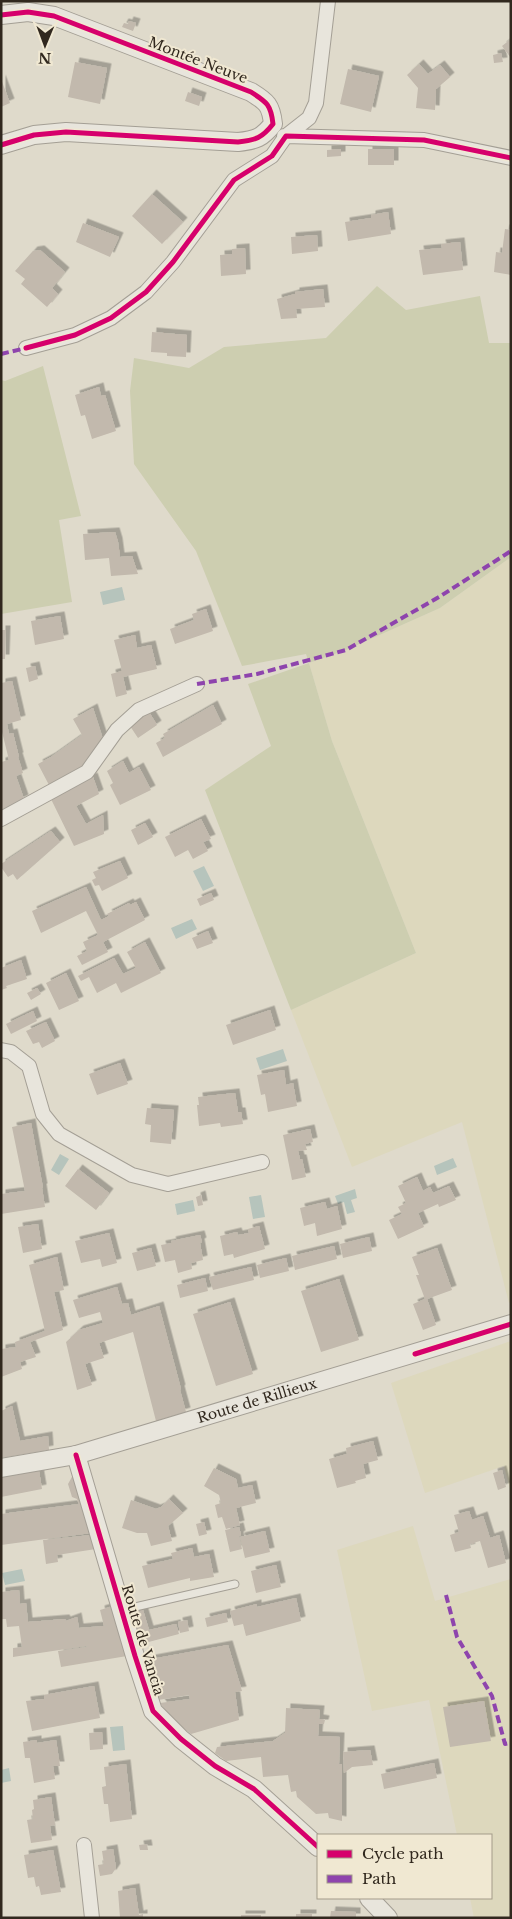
<svg xmlns="http://www.w3.org/2000/svg" width="512" height="1919" viewBox="0 0 512 1919" font-family="'Libre Baskerville',serif">
<style>
.farmland{fill:#ddd8bd}
.green{fill:#cdceb0}
.water{fill:#b6c4bc}
.building{fill:#c2b9ad;filter:url(#shadow)}
.lines{fill:none;stroke-linecap:round;stroke-linejoin:round}
.service-casing{stroke:#a49f95;stroke-width:9}
.minor-casing{stroke:#a49f95;stroke-width:16}
.tertiary-casing{stroke:#a49f95;stroke-width:20}
.service{stroke:#e8e5dc;stroke-width:7}
.minor{stroke:#e8e5dc;stroke-width:14}
.tertiary{stroke:#e8e5dc;stroke-width:18}
.quiet{stroke:#8e44ad;stroke-width:4;stroke-dasharray:8 4;stroke-linecap:butt}
.cycleway-casing{stroke:#f0e8d2;stroke-width:8}
.cycleway{stroke:#d6006c;stroke-width:5}
.labels{text-anchor:middle;dominant-baseline:central;stroke-width:4;stroke-linejoin:round;paint-order:stroke}
.street-label{font-size:14px;fill:#31281e;stroke:#f0e8d2}
</style>
<defs>
<filter id="shadow"><feDropShadow dx="4.5" dy="-4.5" stdDeviation="0" flood-color="#0004"/></filter>
</defs>
<rect width="100%" height="100%" fill="#dfdacb"/>
<path class="farmland" d="M511 557V1302L509 1303 462 1122 352 1167 291 1010 416 953 332 741 309 663 346 650 440 608Z
M511 1341V1493L504 1466 425 1493 391 1383Z
M413 1526 435 1601 511 1579V1918H474L470 1898H491V1835H457L429 1700 372 1711 337 1550Z"/>
<path class="green" d="M377 286 406 310 480 296 489 343H511V557L440 608 346 650 309 663 332 741 416 953 291 1010 205 790 271 746 248 684 309 663 306 654 242 666 196 551 134 464 130 391 134 358 189 368 224 347 326 338Z
M43 366 81 516 59 520 72 602 1 614V380L5 381Z"/>
<path class="water" d="M122 587 125 600 103 605 100 592Z
M204 866 214 886 203 891 193 871Z
M192 919 197 929 176 939 171 928Z
M283 1049 287 1061 260 1070 256 1058Z
M60 1154 69 1159 59 1175 51 1170Z
M453 1158 457 1167 437 1175 434 1166Z
M355 1189 357 1198 351 1200 355 1212 347 1214 344 1202 338 1204 335 1196Z
M261 1195 265 1217 253 1219 249 1197Z
M193 1200 195 1211 177 1215 175 1204Z
M22 1569 25 1581 5 1585 2 1573Z
M123 1726 125 1750 113 1751 110 1727Z
M9 1768 11 1781 1 1783V1770Z"/>
<path class="building" d="M129 21 136 23 133 31 122 27 124 23 128 24Z
M511 39V58L502 46Z
M501 53 503 62 494 63 493 55Z
M75 62 107 68 100 104 68 97Z
M419 64 428 74 440 65 450 77 436 89 435 110 416 108 418 88 407 75Z
M348 69 379 76 371 112 340 104Z
M1 79 10 103 1 107Z
M188 92 202 97 199 106 185 101Z
M341 149V156L327 157V150Z
M368 149H394V165H368Z
M152 194 183 222 162 244 132 216Z
M388 212 391 234 348 241 345 222 371 218V215Z
M83 223 119 237 110 257 76 242Z
M505 229 511 230V275L494 272 496 252 502 253Z
M317 235 318 251 292 254 291 237Z
M460 242 463 270 423 275 419 250 442 248 441 244Z
M245 248 246 274 221 276 220 255 232 254V249Z
M40 250 65 272 52 288 58 294 47 307 21 284 25 279 15 271 33 251Z
M323 289 325 307 296 309 297 318 281 319 277 299 295 294V292Z
M152 332 187 335 186 357 167 356V353L151 352Z
M99 387 101 396 105 395 116 431 92 439 85 415 81 416 75 395Z
M115 532 118 542 120 557 132 556 138 574 111 576 109 558 85 560 83 534Z
M206 609 213 631 175 644 170 629 194 620 192 614Z
M60 616 64 639 35 645 31 621Z
M1 630H6L5 659H1Z
M135 635 137 648 151 645 157 669 123 677 127 694 116 697 111 674 122 671 114 640Z
M35 666 38 679 29 682 26 668Z
M12 681 21 720 7 724 9 734 13 733 19 757H18L23 773 16 776 24 799 1 811V762L9 760 1 728V683Z
M213 705 222 724 163 757 156 743 165 738 163 734Z
M93 708 103 739 79 769 49 785 38 764 51 757 82 735 73 719Z
M149 712 157 725 138 738 130 726Z
M123 761 129 773 139 767 151 790 120 805 110 785 113 783 107 771Z
M93 777 99 794 76 806 86 824 103 815 104 834 74 846 50 797Z
M201 819 211 839 203 842 208 851 193 859 188 850 175 857 165 837Z
M145 823 153 837 138 845 131 830Z
M51 831 60 842 17 880 13 874 8 877 1 867V864Z
M120 861 128 878 102 891 99 885 95 886 92 880 96 878 93 872Z
M86 887 101 920 109 916 107 914 129 903 130 905 136 902 145 920 103 942 108 952 82 965 77 956 87 951 83 942 98 935 86 911 41 933 32 911Z
M211 893 214 900 200 906 197 899Z
M208 931 213 943 197 949 192 938Z
M145 942 161 973 121 993 116 983 97 993 89 977 81 981 78 976 114 958 123 974 136 968 127 952Z
M21 960 27 979 6 986 7 988 1 990V968Z
M66 973 79 1001 59 1010 46 983Z
M37 988 41 994 31 1000 27 993Z
M270 1010 276 1030 233 1045 226 1025Z
M33 1011 37 1021 11 1034 6 1024Z
M46 1022 55 1041 42 1048 39 1042 33 1044 26 1031Z
M120 1063 128 1084 97 1095 89 1074Z
M284 1070 286 1085 293 1083 297 1106 268 1112 265 1094 261 1095 257 1075Z
M235 1093 238 1112H241L243 1124 221 1127 220 1123 199 1126 197 1105H199L198 1097Z
M147 1108 174 1110 171 1144 150 1142 151 1125 145 1124Z
M31 1123 43 1188H42L45 1207 1 1214V1194L25 1191 12 1127Z
M310 1129 313 1142 305 1144 307 1150 298 1151 300 1159H302L306 1177 292 1180 283 1135Z
M78 1169 109 1193 96 1210 65 1186Z
M417 1177 423 1191 430 1187 433 1193 449 1186 456 1200 439 1207 438 1204 418 1213 424 1227 398 1239 389 1220 402 1214 398 1207 406 1203 398 1186Z
M201 1195 203 1205 198 1206 196 1197Z
M325 1202 327 1209 337 1206 342 1229 317 1236 315 1223 304 1226 300 1208Z
M38 1224 42 1249 23 1253 18 1227Z
M259 1226 265 1249 234 1258 233 1254 224 1256 220 1236 237 1232 238 1235 249 1233 248 1229Z
M109 1233 117 1263 102 1267 100 1259 81 1263 75 1241Z
M200 1235 202 1242 200 1243 203 1260 191 1263 192 1269 178 1273 175 1260 165 1262 161 1245 172 1243 171 1241Z
M369 1237 372 1251 343 1258 340 1244Z
M334 1246 337 1259 295 1270 292 1256Z
M151 1248 156 1266 137 1271 132 1253Z
M437 1248 452 1290 427 1299 436 1325 423 1330 413 1304 425 1299 416 1275H419L412 1257Z
M57 1257 64 1290 54 1292 63 1330 30 1342 36 1357 20 1362 22 1369 1 1377V1349L16 1347 15 1342 45 1331 29 1265Z
M286 1258 289 1271 260 1278 257 1265Z
M251 1267 254 1280 213 1290 209 1277Z
M205 1278 208 1291 180 1298 177 1285Z
M339 1279 359 1340 321 1352 301 1291Z
M117 1287 122 1304 128 1303 131 1315 159 1306 181 1389 180 1390 186 1412 156 1421 133 1332 99 1343 104 1358 85 1364 92 1385 77 1390 66 1342 79 1330 103 1323 100 1312 79 1318 73 1300Z
M230 1302 253 1374 216 1386 193 1314Z
M12 1406 20 1441 48 1436 49 1450 1 1458V1411Z
M373 1441 378 1460 363 1464 366 1478 355 1481 356 1483 337 1488 329 1459 347 1454 346 1448Z
M214 1468 236 1479 238 1488 252 1485 256 1503 236 1508 240 1525 226 1529 222 1517 218 1518 215 1505 221 1503 219 1495 204 1486Z
M502 1470 506 1487 498 1490 493 1473Z
M39 1471 42 1489 1 1497V1477Z
M73 1475 91 1533 1 1545V1514L79 1504 77 1499 72 1497 68 1484Z
M169 1499 183 1513 168 1526 172 1541 151 1546 147 1533H137L122 1528 131 1500 156 1509 161 1507Z
M469 1511 472 1520 483 1516 490 1538 499 1535 506 1563 488 1568 480 1541 470 1544 471 1548 455 1552 450 1535 459 1532 454 1515Z
M204 1522 207 1534 199 1536 196 1524Z
M239 1527 241 1535 239 1536 242 1549 230 1552 225 1530Z
M265 1531 270 1552 245 1558 240 1537Z
M91 1535 96 1549 57 1555 58 1562 46 1564 43 1540Z
M192 1548 194 1557 209 1554 214 1577 190 1581V1578L148 1588 142 1566 173 1559 171 1553Z
M276 1565 281 1587 256 1593 251 1571Z
M19 1590 20 1604 26 1603 28 1622 65 1619 66 1621 77 1617 79 1628 104 1626 100 1610 113 1606 127 1656 61 1667 58 1651 87 1647 86 1646 13 1657V1648L22 1647 19 1626 7 1627 6 1619H1V1592Z
M296 1598 301 1621 246 1636 243 1624 234 1626 230 1611 257 1604V1607Z
M143 1610 149 1630 176 1624 179 1634 141 1644 131 1613Z
M226 1613 228 1622 207 1627 205 1618Z
M187 1620 189 1631 180 1633 178 1622Z
M228 1645 242 1691 235 1692 239 1720 191 1734 172 1719 160 1703 190 1699 189 1695 158 1700 153 1688 146 1660Z
M94 1686 100 1718 32 1731 26 1701 44 1699V1695Z
M484 1701 491 1741 450 1747 443 1707Z
M286 1708 320 1710 319 1719 325 1720 324 1724H319L318 1736 340 1737 339 1764H342V1821L329 1818 328 1813 316 1814 297 1797 296 1791 291 1792 288 1775 263 1777 261 1757 226 1761 215 1753 217 1747 273 1741 285 1733Z
M102 1732 103 1749 90 1750 89 1733Z
M37 1740V1743L56 1740 60 1766H53L55 1779 34 1783 30 1758H25L23 1742Z
M370 1750 373 1765 352 1767 344 1773 343 1752Z
M434 1763 437 1778 384 1789 381 1774Z
M126 1764 132 1819 110 1822 108 1804H104L102 1787 106 1786 104 1767Z
M51 1797 55 1825 50 1826 52 1840 31 1843 27 1820 33 1819 32 1810 34 1809 33 1800Z
M147 1844 148 1850H140L139 1845Z
M113 1849 116 1868 112 1874 100 1876 98 1865 104 1864 102 1851Z
M53 1850 61 1892 41 1895 39 1886 36 1887 34 1877 28 1878 24 1855Z
M135 1888 139 1915 143 1914V1918H120L118 1891Z
M331 1911 356 1912V1918H330Z
M296 1914H312V1918H296Z
M241 1915H261V1918H241Z"/>
<g class="lines">
<g class="service-casing">
<path id="service" d="M122 1610 235 1584"/>
</g>
<g class="minor-casing">
<path id="minor" d="M284 136H286L309 118 316 103 328 1
M26 348 75 335 111 318 146 292 173 262 234 180 272 156 286 136 424 140 511 158
M1 819 87 772 117 730 139 710 197 684
M1 1050 11 1052 29 1066 43 1114 59 1134 132 1175 168 1184 262 1162
M84 1845 92 1918"/>
</g>
<g class="tertiary-casing">
<g id="tertiary">
<path d="M1 15 28 12 54 16 251 92C267 102 271 105 273 124 262 138 256 140 238 142L66 132 34 135 1 145"/>
<path d="M76 1455 135 1656 153 1711 181 1739 215 1766 254 1789 318 1847"/>
<path id="s1" d="M1 1468 76 1455 511 1324"/>
<path d="M369 1898 388 1918"/>
</g>
</g>
<use href="#service" class="service"/>
<use href="#minor" class="minor"/>
<use href="#tertiary" class="tertiary"/>
<path class="quiet" d="M1 354 26 348
M197 684 257 674 346 650 439 597 511 551
M446 1595 457 1637 492 1696 505 1744 511 1743"/>
<g class="cycleway-casing">
<path id="cycleway" d="M1 15 28 12 54 16 251 92C267 102 271 105 273 124 262 138 256 140 238 142L66 132 34 135 1 145
M26 348 75 335 111 318 146 292 173 262 234 180 272 156 286 136 424 140 511 158
M415 1354 511 1324
M76 1455 135 1656 153 1711 181 1739 215 1766 254 1789 318 1847"/>
</g>
<use href="#cycleway" class="cycleway"/>
</g>
<g class="labels">
<g class="street-label">
<text transform="translate(198 60) rotate(21)">Montée Neuve</text>
<text stroke="none"><textPath href="#s1" startOffset="265">Route de Rillieux</textPath></text>
<text transform="translate(143 1640) rotate(73)">Route de Vancia</text>
</g>
</g>
<rect width="512" height="1919" fill="none" stroke="#31281e" stroke-width="5"/>
<rect x="317" y="1834" width="175" height="65" fill="#f0e8d2" stroke="#a49b8a"/>
<rect x="327" y="1850" width="25" height="8" fill="#d6006c" stroke="#a49b8a"/>
<text x="362" y="1859" font-size="15" fill="#31281e">Cycle path</text>
<rect x="327" y="1875" width="25" height="8" fill="#8e44ad" stroke="#a49b8a"/>
<text x="362" y="1884" font-size="15" fill="#31281e">Path</text>
<g transform="translate(45 45) rotate(181)" stroke="#f0e8d2" stroke-width="4" paint-order="stroke">
<path d="M0-4L9 19L0 12L-9 19Z" fill="#31281e"/>
<text y="-8" font-size="14" font-weight="bold" text-anchor="middle" fill="#31281e">N</text>
</g>
</svg>
